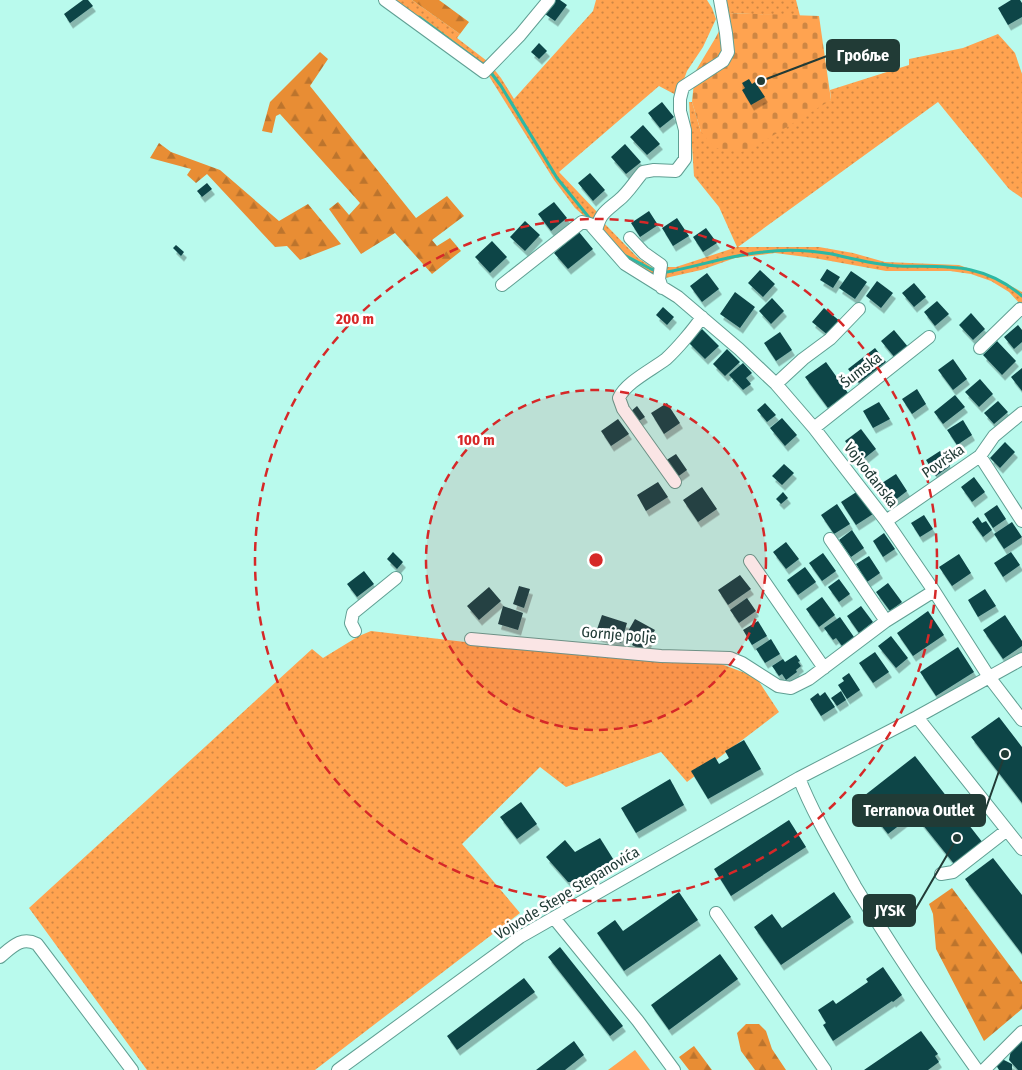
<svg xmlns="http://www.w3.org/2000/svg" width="1022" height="1070" viewBox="0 0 1022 1070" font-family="'Fira Sans Condensed',sans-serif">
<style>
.grass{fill:url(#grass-dots)}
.forest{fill:url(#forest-firs)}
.cemetery{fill:url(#cemetery-stones)}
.park{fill:#ffa350}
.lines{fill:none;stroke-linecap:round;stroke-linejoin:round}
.stream{stroke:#2cb8a4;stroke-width:3}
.building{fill:#0d4447;filter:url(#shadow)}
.minor-casing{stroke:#609f93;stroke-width:14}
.minor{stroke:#fff;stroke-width:12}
.ring{fill:none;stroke:#d62828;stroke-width:2.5;stroke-dasharray:9 6}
.labels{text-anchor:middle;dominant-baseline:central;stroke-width:5;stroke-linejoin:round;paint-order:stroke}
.street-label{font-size:15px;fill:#213b36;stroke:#fff}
.centre{fill:#d62828;stroke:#fff;stroke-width:2.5}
.ring-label{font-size:15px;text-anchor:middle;font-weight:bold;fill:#d62828;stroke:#fff;stroke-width:5;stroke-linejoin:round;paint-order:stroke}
.leader{fill:none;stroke:#213b36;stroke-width:2}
.callout-dot{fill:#213b36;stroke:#fff;stroke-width:2}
.callout{fill:#213b36;stroke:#213b36;stroke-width:2}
.callout-label{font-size:16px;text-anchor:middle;font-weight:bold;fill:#fff}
</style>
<defs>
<pattern id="grass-dots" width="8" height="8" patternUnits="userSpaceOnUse" patternTransform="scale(1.25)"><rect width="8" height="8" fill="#ffa350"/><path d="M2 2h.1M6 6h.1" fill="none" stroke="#ce8643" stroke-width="1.8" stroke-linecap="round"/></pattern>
<pattern id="forest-firs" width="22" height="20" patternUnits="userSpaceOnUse" patternTransform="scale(1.25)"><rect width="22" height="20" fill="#e88d34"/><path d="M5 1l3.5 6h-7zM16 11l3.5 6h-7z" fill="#bc742d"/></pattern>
<pattern id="cemetery-stones" width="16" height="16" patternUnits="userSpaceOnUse" patternTransform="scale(1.25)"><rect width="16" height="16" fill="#ffa350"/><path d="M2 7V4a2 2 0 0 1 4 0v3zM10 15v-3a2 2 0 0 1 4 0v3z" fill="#ce8643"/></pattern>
<filter id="shadow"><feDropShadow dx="3" dy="5.5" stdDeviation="0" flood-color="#0004"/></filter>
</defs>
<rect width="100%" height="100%" fill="#b9faed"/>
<path class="grass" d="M392 0H412L460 34 457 38 487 61 481 66Z
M596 0H707L712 8 716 19 703 47 687 71 678 96 659 86 559 172 598 213 593 224 575 208 554 180 487 73 493 68 501 78 514 99 593 11Z
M724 0H796L800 16 728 13Z
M998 34 1015 53 1022 74V198L1009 189 938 102 738 247H819L853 253 885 262 959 265 996 278 1022 292V306L1009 292 991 281 971 274 950 271H886L814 258 775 253 735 258 701 270 661 279 665 267H676L737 247 719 207 694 176 689 102H692L701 132 831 100 830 90 909 65V59L963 48Z
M603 222 638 258 653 268 654 278 637 268 600 234Z
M371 631 577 655 721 664 756 677 779 712 687 782 661 752 566 787 540 767 462 844 520 913 315 1070H147L29 908 312 649 323 658 359 636Z"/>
<path class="forest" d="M412 0H439L469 22 460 34Z
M320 52 328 59 310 86 416 218 447 196 464 216 432 240 437 246 450 238 461 251 432 274 395 233 361 254 329 209 338 202 349 215 360 203 280 114 276 116 272 133 262 131 270 102Z
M159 143 171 152 220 170 279 221 308 204 341 244 300 260 287 246 275 247 207 174 196 183 187 175 191 169 150 158Z
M952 888 1022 982V1009L984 1041 936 949 933 914 929 904Z
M746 1024H759L766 1031 772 1049 786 1070H755L741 1051 737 1033Z
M694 1046 712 1070H689L679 1057Z"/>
<path class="cemetery" d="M728 13 819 16 831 100 756 146 741 152 715 148 701 132 692 102 695 72 716 37Z"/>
<path class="park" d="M635 1050 650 1070H608Z"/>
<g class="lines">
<path class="stream" d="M419 17 481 63
M489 70 501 86 557 178 591 220
M624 255 651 269 657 271
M663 272H667C699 266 731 255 763 252 785 249 810 250 832 254 854 259 876 265 899 266 923 267 947 265 971 270 989 274 1008 284 1022 296"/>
</g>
<path class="building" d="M83 0H88L93 6 70 23 64 14Z
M555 0H560L567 5 555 21 545 14Z
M1011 0H1020L1022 3V17L1008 25 998 8Z
M539 43 547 51 539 59 531 52Z
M749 79 752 84 755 82 765 97 751 105 742 90 745 88 742 83Z
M662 102 674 117 660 128 648 113Z
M643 125 660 144 647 155 630 137Z
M625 144 641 162 626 174 611 157Z
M590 173 605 190 593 201 578 183Z
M207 183 212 189 202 197 197 191Z
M554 202 567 218 551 231 538 214Z
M649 211 658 225 640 237 631 223Z
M677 218 689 236 673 246 662 228Z
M525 221 540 235 525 251 510 237Z
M706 228 717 243 703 252 693 237Z
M579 232 593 249 568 269 554 253Z
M492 241 507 257 490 273 475 257Z
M176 245 184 252 181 256 173 248Z
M827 269 840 277 833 288 820 280Z
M760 270 775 284 763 297 748 283Z
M851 271 867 282 855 299 839 288Z
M707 273 719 289 702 302 690 286Z
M877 281 893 293 881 308 866 296Z
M914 283 926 297 914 307 902 293Z
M735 292 755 307 740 328 720 314Z
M772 298 784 311 771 324 759 311Z
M937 301 949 314 935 326 924 312Z
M663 307 674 317 667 325 656 315Z
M824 308 841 322 829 336 812 322Z
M971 313 985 329 973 340 959 325Z
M1018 325 1022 330V342L1014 349 1004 337Z
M702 329 719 346 705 359 688 342Z
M894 330 909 348 896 359 881 341Z
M780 332 792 350 776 361 764 343Z
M997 341 1016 361 1002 375 983 355Z
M875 348 886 362 859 383 848 369Z
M727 349 740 362 725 376 713 364Z
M953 359 967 379 953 390 938 370Z
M826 362 848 393 828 408 805 377Z
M743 363 752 373 746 378 751 384 743 390 729 375Z
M1022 368V391L1011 377Z
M980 379 993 394 979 407 965 392Z
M917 389 926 404 912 414 902 399Z
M955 395 965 407 943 424 934 412Z
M998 401 1008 412 994 424 984 413Z
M879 402 890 419 873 428 863 411Z
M667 403 680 423 664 434 651 413Z
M765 403 776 415 767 422 757 410Z
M637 406 645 417 636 423 629 413Z
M782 418 797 435 785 446 770 428Z
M618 419 629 434 611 446 601 431Z
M963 420 972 435 957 445 947 430Z
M861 429 876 449 861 461 845 441Z
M1005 442 1015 452 1000 468 990 458Z
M940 451 950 466 936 476 926 460Z
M676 454 687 470 676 478 665 461Z
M784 464 794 473 782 485 772 476Z
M896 474 907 491 894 501 882 483Z
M974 477 985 492 972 502 961 487Z
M658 482 668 497 646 511 637 495Z
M702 487 717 509 698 522 683 500Z
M858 491 873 514 856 525 841 502Z
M783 492 788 498 781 504 776 499Z
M837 504 850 524 834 534 821 515Z
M997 505 1006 519 993 528 984 514Z
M924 515 933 529 920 537 911 523Z
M978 517 982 523 986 521 992 530 983 537 972 522Z
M1012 522 1022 537 1004 549 994 534Z
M852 530 864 548 851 557 839 540Z
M884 533 895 549 883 557 873 541Z
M786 542 799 559 786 569 773 552Z
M393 552 403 562 397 569 387 559Z
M1011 552 1020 565 1003 577 994 563Z
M823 553 836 571 822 581 809 563Z
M959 554 971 573 952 586 939 567Z
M869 556 880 573 867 582 856 564Z
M805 567 816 582 798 595 787 580Z
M364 571 374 584 357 597 347 584Z
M740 575 751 589 728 605 718 590Z
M839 579 850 594 839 602 828 587Z
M888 583 902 602 890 611 876 592Z
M519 586 530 589 524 608 513 604Z
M489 587 501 601 479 620 467 606Z
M985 589 996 606 978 617 968 600Z
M822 597 835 615 819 627 806 609Z
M747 598 756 611 739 623 730 610Z
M503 606 523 613 518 630 498 624Z
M861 606 873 622 859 633 847 616Z
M928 611 944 635 913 656 897 633Z
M602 615 627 623 621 643 595 635Z
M1005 615 1022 641V646L1003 659 983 630Z
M840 617 854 637 842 646 836 638 833 640 824 628Z
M635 619 655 630 643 651 632 645 636 638 627 633Z
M758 621 767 636 752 645 743 630Z
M891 636 908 658 896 668 878 646Z
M771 639 780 654 765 663 756 649Z
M958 647 974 672 936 696 920 672Z
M875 652 889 672 873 683 859 663Z
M796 655 800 661 798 662 801 666 796 670 797 672 786 680 782 674 779 676 772 666 783 659 785 662Z
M849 673 860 690 847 699 838 685 844 681 842 678Z
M841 691 846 700 837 706 831 698Z
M825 692 835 707 821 716 810 699 818 693 820 696Z
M999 717 1022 747V803L971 737Z
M744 740 761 769 708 799 691 771 715 757 719 764 729 758 725 751Z
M915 756 983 843 955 865 914 814 888 834 860 799Z
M670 779 684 805 636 833 621 808Z
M521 802 537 824 517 839 500 817Z
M789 820 806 847 731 896 714 869Z
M600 838 615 862 582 882H568L546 857 565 840 575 852Z
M993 858 1022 895V954L965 879Z
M679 892 698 920 624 971 597 933 615 920 623 931Z
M834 892 851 917 781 965 754 927 772 914 782 928Z
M560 947 623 1026 610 1036 548 957Z
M720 954 738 979 669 1030 651 1005Z
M883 967 902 995 893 1002 892 1001 833 1041 823 1025 826 1023 818 1010 833 1000 836 1004 868 982 866 979Z
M524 978 535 992 457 1050 447 1036Z
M921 1031 938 1054 935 1056 939 1062 928 1070H864Z
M1022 1039V1070H1018L1009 1060 1011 1050Z
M574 1041 584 1055 565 1070H536Z
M1002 1059 1012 1064V1070H999L996 1065Z"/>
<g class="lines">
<g class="minor-casing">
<path id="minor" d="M385 0 484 72 520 35 549 0
M596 231C600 213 606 211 619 200 628 193 635 181 643 172L654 170 676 171 685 159V130L680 111V99L683 87 723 61 728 52 726 33 720 0
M630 238 644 253 661 265 659 279 662 288
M502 285 582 222 590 224 625 264 678 297 739 349 776 384 814 428 886 521 934 591 989 677 1022 720
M980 348 1020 309 1022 310
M776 384 803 359 830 339 859 309
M814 428 929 337
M980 456 1022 521
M675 482 623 409 619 398C625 383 653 369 666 359 677 349 694 329 702 317
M886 521 980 456 994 436 1022 413
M830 539 886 621
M750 561 824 668
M355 631 351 623 353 613 396 578
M471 639 661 656 730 658 742 663 778 686 791 688 809 679 886 621 934 591
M917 717 1022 849
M799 778C814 816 835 850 855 886 893 949 934 1010 977 1070
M941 874 953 872 1007 830
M716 913 825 1070
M554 918 638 1021 674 1070
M0 957C12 947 21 936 37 944L132 1070
M338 1070 520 937 799 778 917 717 1022 659
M984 1070 1022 1032"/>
</g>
<use href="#minor" class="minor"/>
</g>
<circle cx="596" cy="560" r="170" fill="#d62828" fill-opacity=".12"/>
<g class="ring">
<circle cx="596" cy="560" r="170"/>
<circle cx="596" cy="560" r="341"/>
</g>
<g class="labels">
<g class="street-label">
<text transform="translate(861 370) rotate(-38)">Šumska</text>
<text transform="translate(943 461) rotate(-34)">Površka</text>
<text transform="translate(871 475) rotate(52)">Vojvođanska</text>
<text transform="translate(619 635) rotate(5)">Gornje polje</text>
<text transform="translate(567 893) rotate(-31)">Vojvode Stepe Stepanovića</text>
</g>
</g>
<circle cx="596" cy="560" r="8" class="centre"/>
<g class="ring-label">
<text x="355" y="324">200 m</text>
<text x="476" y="445">100 m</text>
</g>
<path class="leader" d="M761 81L827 56M1005 754L985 811M957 838L915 910"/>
<g class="callout-dot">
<circle cx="761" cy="81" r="5"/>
<circle cx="1005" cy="754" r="5"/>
<circle cx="957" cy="838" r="5"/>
</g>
<g class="callout">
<rect x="827" y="40" width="72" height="31" rx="5"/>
<rect x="853" y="795" width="132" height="31" rx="5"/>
<rect x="864" y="895" width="51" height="31" rx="5"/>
</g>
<g class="callout-label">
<text x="863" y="61">Гробље</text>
<text x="919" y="816">Terranova Outlet</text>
<text x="890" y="916">JYSK</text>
</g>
</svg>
